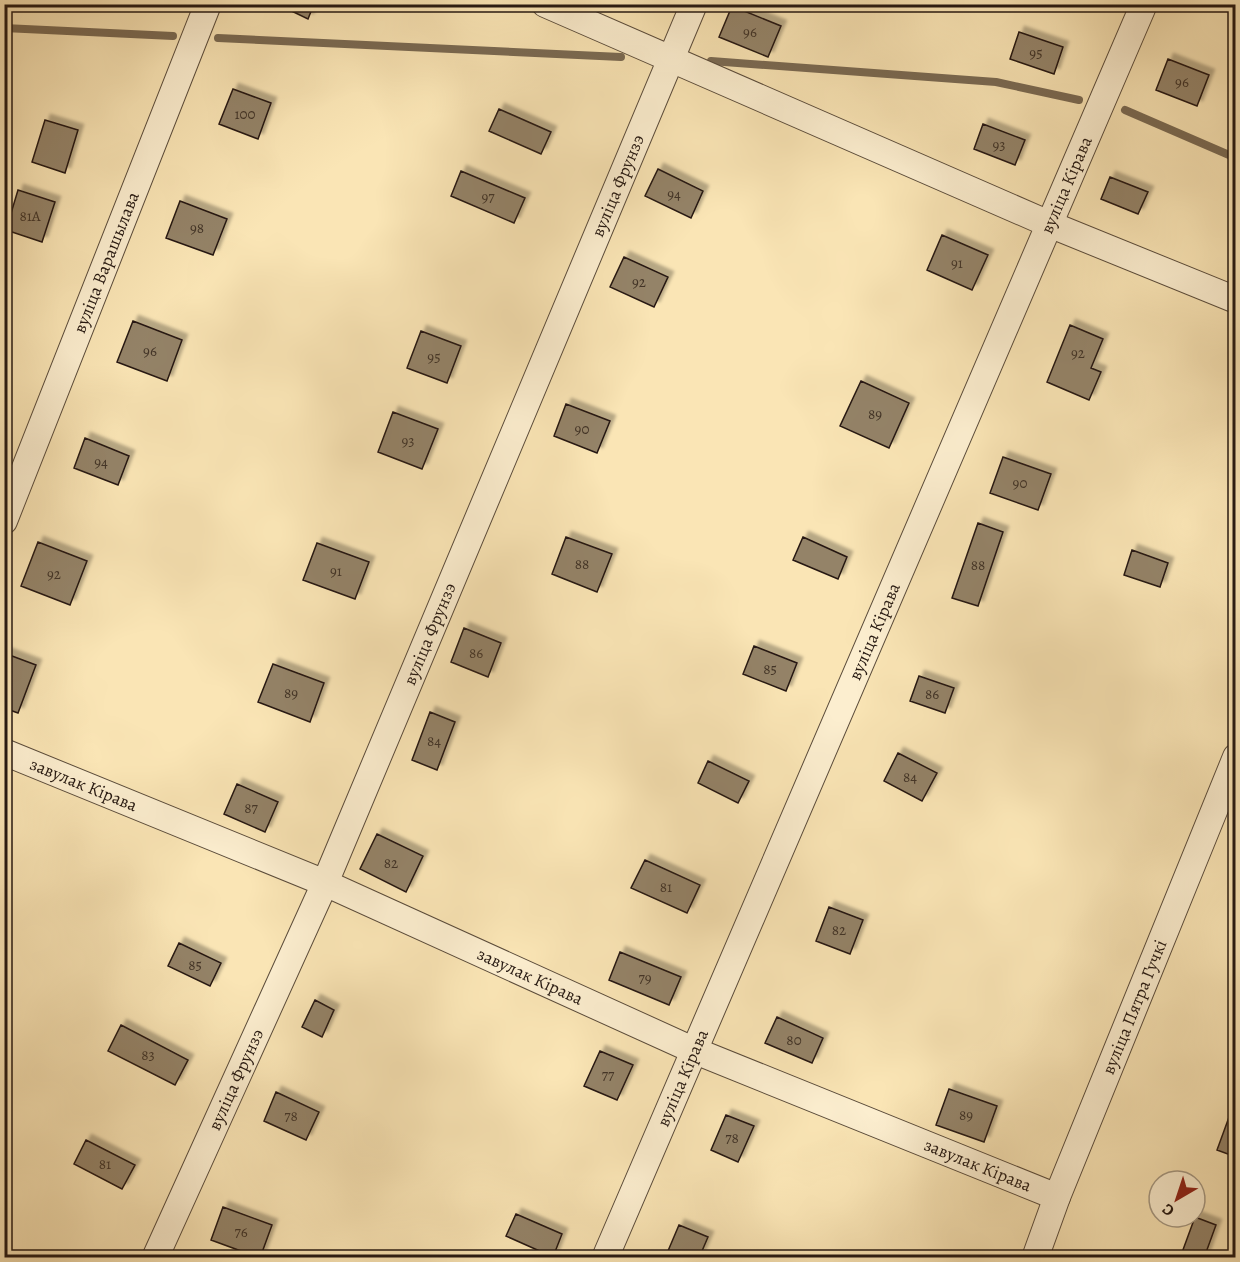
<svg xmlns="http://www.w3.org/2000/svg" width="1240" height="1262" viewBox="0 0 1240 1262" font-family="Alegreya,serif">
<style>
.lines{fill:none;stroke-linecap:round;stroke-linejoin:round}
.stream{stroke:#7a6a53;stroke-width:8}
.building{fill:#948367;stroke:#261912;stroke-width:1.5;filter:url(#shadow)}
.minor-casing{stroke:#5b4c3b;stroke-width:28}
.minor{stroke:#fceecf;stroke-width:26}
.labels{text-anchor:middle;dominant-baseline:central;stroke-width:4.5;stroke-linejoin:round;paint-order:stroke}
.number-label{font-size:15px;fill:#423427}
.street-label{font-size:18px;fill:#261912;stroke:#fceecf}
</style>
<defs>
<filter id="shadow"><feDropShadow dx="5.5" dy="-5.5" stdDeviation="1.5" flood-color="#0004"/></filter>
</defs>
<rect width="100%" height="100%" fill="#fae5b5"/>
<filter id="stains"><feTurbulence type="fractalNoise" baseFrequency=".00333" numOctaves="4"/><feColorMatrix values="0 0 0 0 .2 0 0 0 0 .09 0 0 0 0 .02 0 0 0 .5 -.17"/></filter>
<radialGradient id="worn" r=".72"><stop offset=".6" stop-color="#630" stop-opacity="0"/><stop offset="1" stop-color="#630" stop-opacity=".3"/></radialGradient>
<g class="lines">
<path class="stream" d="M4 28 173 36
M218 38 621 57
M711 61 996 82 1079 100
M1125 110 1236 158"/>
</g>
<path class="building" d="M277 4H314L308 19Z
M1074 4H1092L1090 11Z
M732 6 781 26 768 57 719 37Z
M1019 32 1063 47 1054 74 1010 59Z
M1168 59 1209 75 1197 106 1156 90Z
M233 89 271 103 258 139 219 124Z
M499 109 551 132 541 154 489 131Z
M45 120 78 130 65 173 32 162Z
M983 124 1025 140 1015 165 974 149Z
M658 169 703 191 691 218 645 196Z
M461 171 525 198 514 223 451 196Z
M1110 177 1148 192 1138 214 1101 199Z
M18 190 55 202 42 242 6 230Z
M180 201 227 219 213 255 166 238Z
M942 235 988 255 972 290 927 270Z
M624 257 668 277 654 307 610 287Z
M133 321 182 340 167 381 117 362Z
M1070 325 1103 339 1091 368 1101 372 1089 400 1047 382Z
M421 331 461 346 447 383 407 368Z
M861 381 909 403 889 448 840 426Z
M566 404 610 421 597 453 554 436Z
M393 412 438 429 422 469 378 452Z
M85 438 129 456 118 485 74 468Z
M1003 457 1051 474 1038 510 990 493Z
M978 523 1003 532 978 606 952 598Z
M566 537 612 554 597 592 552 574Z
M803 537 847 557 838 579 793 560Z
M38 542 87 561 70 605 21 586Z
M317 543 369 562 355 599 303 580Z
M1132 550 1168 563 1160 587 1124 575Z
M464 628 501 643 488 677 451 662Z
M754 646 797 663 786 691 743 674Z
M4 653 36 665 18 713 4 708Z
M273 664 324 683 310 722 258 702Z
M919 676 954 688 945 713 910 701Z
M430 712 455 722 437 770 412 760Z
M898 753 937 773 922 801 884 781Z
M708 761 749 781 738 803 698 783Z
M237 784 278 802 265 832 224 814Z
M377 834 423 856 406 892 360 869Z
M645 860 700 885 687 913 631 888Z
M829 907 863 920 850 954 816 941Z
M179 943 221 963 210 986 168 966Z
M620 952 681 977 669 1005 609 980Z
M315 1000 334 1010 322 1037 302 1027Z
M777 1017 823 1038 812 1063 765 1043Z
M121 1025 188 1060 175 1085 108 1051Z
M600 1051 633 1065 617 1100 584 1086Z
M949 1089 997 1106 984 1142 936 1125Z
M276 1092 319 1112 306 1140 264 1121Z
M1236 1098V1157L1217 1150Z
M726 1115 754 1126 738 1162 711 1150Z
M86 1140 135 1165 122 1189 74 1164Z
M223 1207 272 1225 260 1258 211 1240Z
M516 1214 562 1234 553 1257 506 1236Z
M1195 1217 1216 1225 1204 1258H1180Z
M679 1225 708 1237 699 1258H665Z"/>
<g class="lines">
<g class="minor-casing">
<g id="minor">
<path d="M545 4 1049 224 1236 300"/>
<path id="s1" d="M4 521 208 4"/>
<path id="s2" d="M4 752 325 883 693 1050 1057 1197"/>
<path id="s3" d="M155 1258 325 883 694 4"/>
<path id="s4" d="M605 1258 1144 4"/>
<path id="s5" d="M1035 1258 1057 1197 1236 757"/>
</g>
</g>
<use href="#minor" class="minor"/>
</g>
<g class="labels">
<g class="number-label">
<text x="750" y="32">96</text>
<text x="1036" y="53">95</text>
<text x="1182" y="82">96</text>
<text x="245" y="114">100</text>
<text x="999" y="145">93</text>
<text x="674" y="194">94</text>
<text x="488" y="197">97</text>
<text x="30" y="216">81А</text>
<text x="197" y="228">98</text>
<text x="957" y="263">91</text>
<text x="639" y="282">92</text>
<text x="150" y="351">96</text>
<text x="1078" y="353">92</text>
<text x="434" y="357">95</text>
<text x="875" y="414">89</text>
<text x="582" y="429">90</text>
<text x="408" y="441">93</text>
<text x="101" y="462">94</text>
<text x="1020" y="483">90</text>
<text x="582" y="564">88</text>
<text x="978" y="565">88</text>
<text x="336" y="571">91</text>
<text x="54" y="574">92</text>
<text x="476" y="653">86</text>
<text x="770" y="669">85</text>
<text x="291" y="693">89</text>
<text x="932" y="694">86</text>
<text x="434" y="741">84</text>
<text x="910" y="777">84</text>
<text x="251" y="808">87</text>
<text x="391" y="863">82</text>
<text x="666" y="887">81</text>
<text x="839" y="930">82</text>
<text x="195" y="965">85</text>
<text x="645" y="978">79</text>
<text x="794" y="1040">80</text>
<text x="148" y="1055">83</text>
<text x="608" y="1075">77</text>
<text x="966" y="1115">89</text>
<text x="291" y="1116">78</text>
<text x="732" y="1138">78</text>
<text x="105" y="1164">81</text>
<text x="241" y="1232">76</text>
</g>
<g class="street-label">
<text stroke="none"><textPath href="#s3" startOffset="1168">вуліца Фрунзэ</textPath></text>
<text stroke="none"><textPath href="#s4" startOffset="1168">вуліца Кірава</textPath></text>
<text stroke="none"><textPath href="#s1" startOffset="278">вуліца Варашылава</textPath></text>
<text stroke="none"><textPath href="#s4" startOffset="682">вуліца Кірава</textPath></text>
<text stroke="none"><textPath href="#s3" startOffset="682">вуліца Фрунзэ</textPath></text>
<text stroke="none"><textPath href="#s2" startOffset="86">завулак Кірава</textPath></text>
<text stroke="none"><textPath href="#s2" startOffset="572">завулак Кірава</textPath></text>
<text stroke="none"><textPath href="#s5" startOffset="270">вуліца Пятра Гучкі</textPath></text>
<text stroke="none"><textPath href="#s4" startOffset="196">вуліца Кірава</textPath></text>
<text stroke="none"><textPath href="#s3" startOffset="196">вуліца Фрунзэ</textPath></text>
<text stroke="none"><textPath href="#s2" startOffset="1058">завулак Кірава</textPath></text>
</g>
</g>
<rect width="1240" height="1262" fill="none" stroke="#fae5b5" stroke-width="24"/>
<rect x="6" y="6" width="1228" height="1250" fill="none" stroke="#261912" stroke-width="3"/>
<rect x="12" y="12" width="1216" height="1238" fill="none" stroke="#261912" stroke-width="1.5"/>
<g transform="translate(1177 1199) rotate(219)"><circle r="28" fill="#fceecf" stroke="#a69983" stroke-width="1.5"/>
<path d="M0-4.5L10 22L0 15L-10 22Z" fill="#8f2418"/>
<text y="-9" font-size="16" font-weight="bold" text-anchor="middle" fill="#261912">С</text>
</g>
<rect width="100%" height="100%" filter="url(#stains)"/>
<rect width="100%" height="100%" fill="url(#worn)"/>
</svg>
